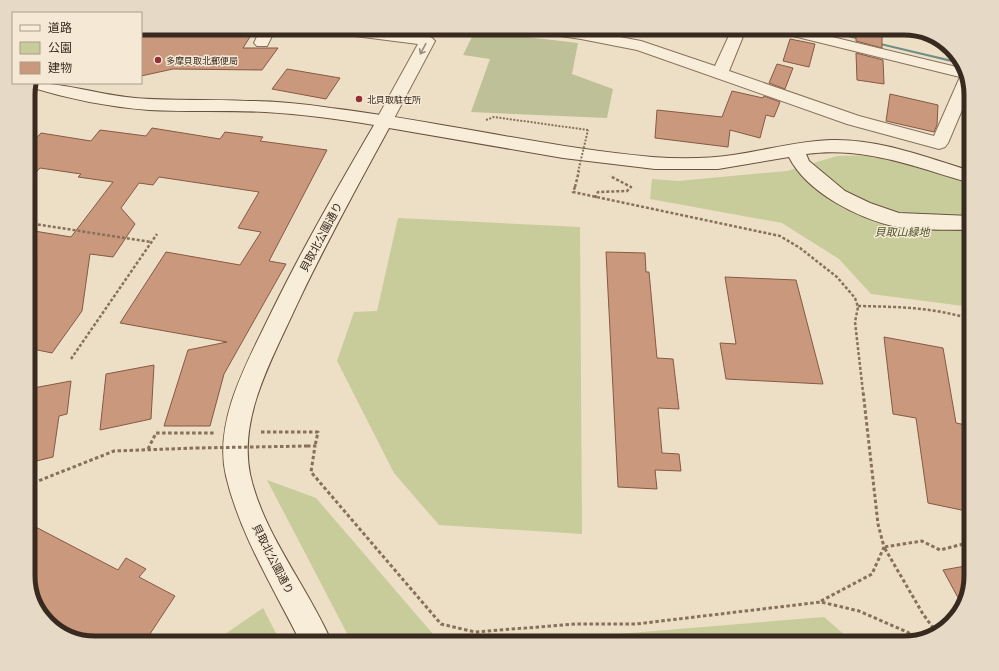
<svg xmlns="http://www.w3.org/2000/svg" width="999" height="671" viewBox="0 0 999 671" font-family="'IBM Plex Serif','Noto Sans JP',serif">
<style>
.green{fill:#c8cb9a}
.cemetery{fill:#bec098}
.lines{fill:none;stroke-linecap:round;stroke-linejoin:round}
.stream{fill:#6e8f85;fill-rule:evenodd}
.building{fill:#ca987d;stroke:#865943}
.street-casing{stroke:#87715c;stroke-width:2}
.secondary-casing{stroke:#69523f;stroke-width:2}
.path-far2{stroke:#87715c;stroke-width:2;stroke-dasharray:2 1.5;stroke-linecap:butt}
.path-far1{stroke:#87715c;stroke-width:2.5;stroke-dasharray:3 2;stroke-linecap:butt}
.path{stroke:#87715c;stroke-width:3;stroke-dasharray:3.5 2.5;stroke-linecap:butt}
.street{fill:#f8edd9;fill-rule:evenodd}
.secondary{fill:#f8edd9;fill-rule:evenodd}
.path-bridge-far2{stroke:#87715c;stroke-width:2;stroke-dasharray:2 1.5;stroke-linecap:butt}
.path-bridge-far1{stroke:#87715c;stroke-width:2.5;stroke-dasharray:3 2;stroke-linecap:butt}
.path-bridge{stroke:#87715c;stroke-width:3;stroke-dasharray:3.5 2.5;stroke-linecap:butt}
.oneway{stroke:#988c7c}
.poi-dot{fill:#952e35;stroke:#f5e9d5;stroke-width:1.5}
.labels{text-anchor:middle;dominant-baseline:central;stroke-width:3;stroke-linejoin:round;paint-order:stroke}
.far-poi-label{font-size:9px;fill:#382a1f;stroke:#f5e9d5;text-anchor:start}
.park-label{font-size:11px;font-style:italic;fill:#4b5427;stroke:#f5e9d5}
.street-label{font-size:11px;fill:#382a1f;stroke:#f5e9d5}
.rim{fill:none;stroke:#382a1f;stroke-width:5}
</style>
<rect width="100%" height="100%" fill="#eddfc6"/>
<path class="green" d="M873 155 971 184V307L871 294 839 259 782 223 650 199 652 179 678 181 787 171 837 156Z
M398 218 580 227 582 534 439 525 394 473 337 361 354 312 377 311Z
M267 480 316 498 439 641 452 643H352Z
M263 608 281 643H212Z
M824 617 854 643H507Z"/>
<path class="cemetery" d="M475 31 578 43 572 74 613 89 607 118 471 112 490 59 463 55Z"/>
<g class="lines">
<path class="stream" d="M822 28 866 39V40L864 41 816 29Z
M872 41 961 62 964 65 872 43Z"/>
</g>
<path class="building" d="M856 28 882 32V48L856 41Z
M253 32 243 48H278L262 70 173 69 141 76V33Z
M790 39 815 44 809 67 783 61Z
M856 53 883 60 884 84 857 80Z
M777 64 793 68 785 89 769 83Z
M287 69 340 78 326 99 272 89Z
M732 91 763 98 764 96 780 102 774 117 766 115 760 138 730 130 728 147 655 138 657 110 722 117Z
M890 94 938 105 937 125 934 132 886 121Z
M152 128 220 139 225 132 263 137 260 141 327 150 269 261 286 264 224 374 210 426H164L188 350 227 342 120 323 166 252 240 265 261 232 238 228 259 192 159 177 153 185 139 183 121 208 135 224 113 257 90 254 82 311 52 353 28 348V230L71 237 113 182 78 177 81 174 40 168 28 181V147L41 133 91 141 100 130 146 136Z
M606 252 645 253 646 272H649L657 358 673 359 679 409 658 408 662 453 679 454 681 471 655 470 657 489 618 487Z
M725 277 796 280 823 384 726 379 720 343 736 344Z
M884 337 943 348 956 423 971 426V512L928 503 916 418 893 414Z
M154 365 151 419 100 430 106 374Z
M71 381 67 414 59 416 53 457 28 463V389Z
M28 523 118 570 126 558 146 569 139 577 175 596 144 643H95L41 614 37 609 28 580Z
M971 565V576L962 605 943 570Z"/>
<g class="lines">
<g class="street-casing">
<path id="street" d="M732 29H746L729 71 859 116 934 136 960 77 777 32 775 29H799L965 69 970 91 948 143 945 147 939 149 847 124 637 50 581 39 547 34 542 33 540 30H583L641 41 715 66Z
M348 31H388L427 36 432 38 435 41 390 126 384 128 378 126 375 122 418 44 355 36 350 34Z
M259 32H274L267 46H257L254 43Z"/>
</g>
<g class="secondary-casing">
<path id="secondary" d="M32 83C67 83 100 95 135 98 173 101 212 99 250 101 277 101 304 104 331 108 438 121 544 147 652 157 679 159 706 159 733 155 767 150 798 141 832 140 880 139 925 157 971 171V183C914 167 866 146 806 154L809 161 845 191 870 203 899 213 971 216V230C950 229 917 231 897 227 859 219 807 193 789 157L718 169H655L563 158 389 128C356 189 322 250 293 313 270 363 239 418 250 474 263 534 308 587 332 643H301C274 589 240 535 226 476 213 421 248 361 271 313 302 249 338 187 374 125 338 119 301 114 265 112 226 110 188 112 149 110 109 107 69 99 30 87Z"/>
</g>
<path class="path-far2" d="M486 120 494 117 588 130"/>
<path class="path-far1" d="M575 187 573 192 780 236 800 248 837 277 855 298 858 307 855 322 863 392
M595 198 598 192 627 191 631 187 610 176
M28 223 151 242
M858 306C900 307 930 307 971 319
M71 359 157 234"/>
<path class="path" d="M261 432H318L315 446
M307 446H315L311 472 441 624 475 632 576 624H636L821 602 859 611 923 639
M148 449 156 433H215
M28 485 114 451 196 448
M821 601 872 574 884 547 878 524 863 391
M937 633 923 614 884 547 922 541 940 550 971 542"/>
<use href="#street" class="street"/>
<use href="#secondary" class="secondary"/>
<path class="path-bridge-far2" d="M578 172 588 130"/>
<path class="path-bridge-far1" d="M575 187 579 171"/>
<path class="path-bridge" d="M196 448 307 446"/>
</g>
<defs><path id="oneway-shaft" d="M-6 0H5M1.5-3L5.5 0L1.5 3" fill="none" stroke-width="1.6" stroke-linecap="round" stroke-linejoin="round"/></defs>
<use class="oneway" href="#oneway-shaft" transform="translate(423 49) rotate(118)"/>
<g class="poi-dot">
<circle cx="158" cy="60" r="4"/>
<circle cx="359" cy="99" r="4"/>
</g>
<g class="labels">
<g class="far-poi-label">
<text x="166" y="60">多摩貝取北郵便局</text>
<text x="367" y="99">北貝取駐在所</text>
</g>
<g class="park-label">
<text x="902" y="232">貝取山緑地</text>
</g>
<g class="street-label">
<text transform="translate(321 237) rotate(-62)">貝取北公園通り</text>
<text transform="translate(273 559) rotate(63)">貝取北公園通り</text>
</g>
</g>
<path d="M0 0H999V671H0ZM95 35H904A60 60 0 0 1 964 95V576A60 60 0 0 1 904 636H95A60 60 0 0 1 35 576V95A60 60 0 0 1 95 35Z" fill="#e6dac6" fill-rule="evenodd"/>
<path class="rim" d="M95 35H904A60 60 0 0 1 964 95V576A60 60 0 0 1 904 636H95A60 60 0 0 1 35 576V95A60 60 0 0 1 95 35Z"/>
<rect x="12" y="12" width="130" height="72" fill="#f5e9d5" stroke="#a99d8c"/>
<rect x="20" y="25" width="20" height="6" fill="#f8edd9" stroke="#a99d8c"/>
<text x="48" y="32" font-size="12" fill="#382a1f">道路</text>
<rect x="20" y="42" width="20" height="12" fill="#c8cb9a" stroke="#a99d8c"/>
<text x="48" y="52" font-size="12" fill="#382a1f">公園</text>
<rect x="20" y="62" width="20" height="12" fill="#ca987d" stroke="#a99d8c"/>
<text x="48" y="72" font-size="12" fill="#382a1f">建物</text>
</svg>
